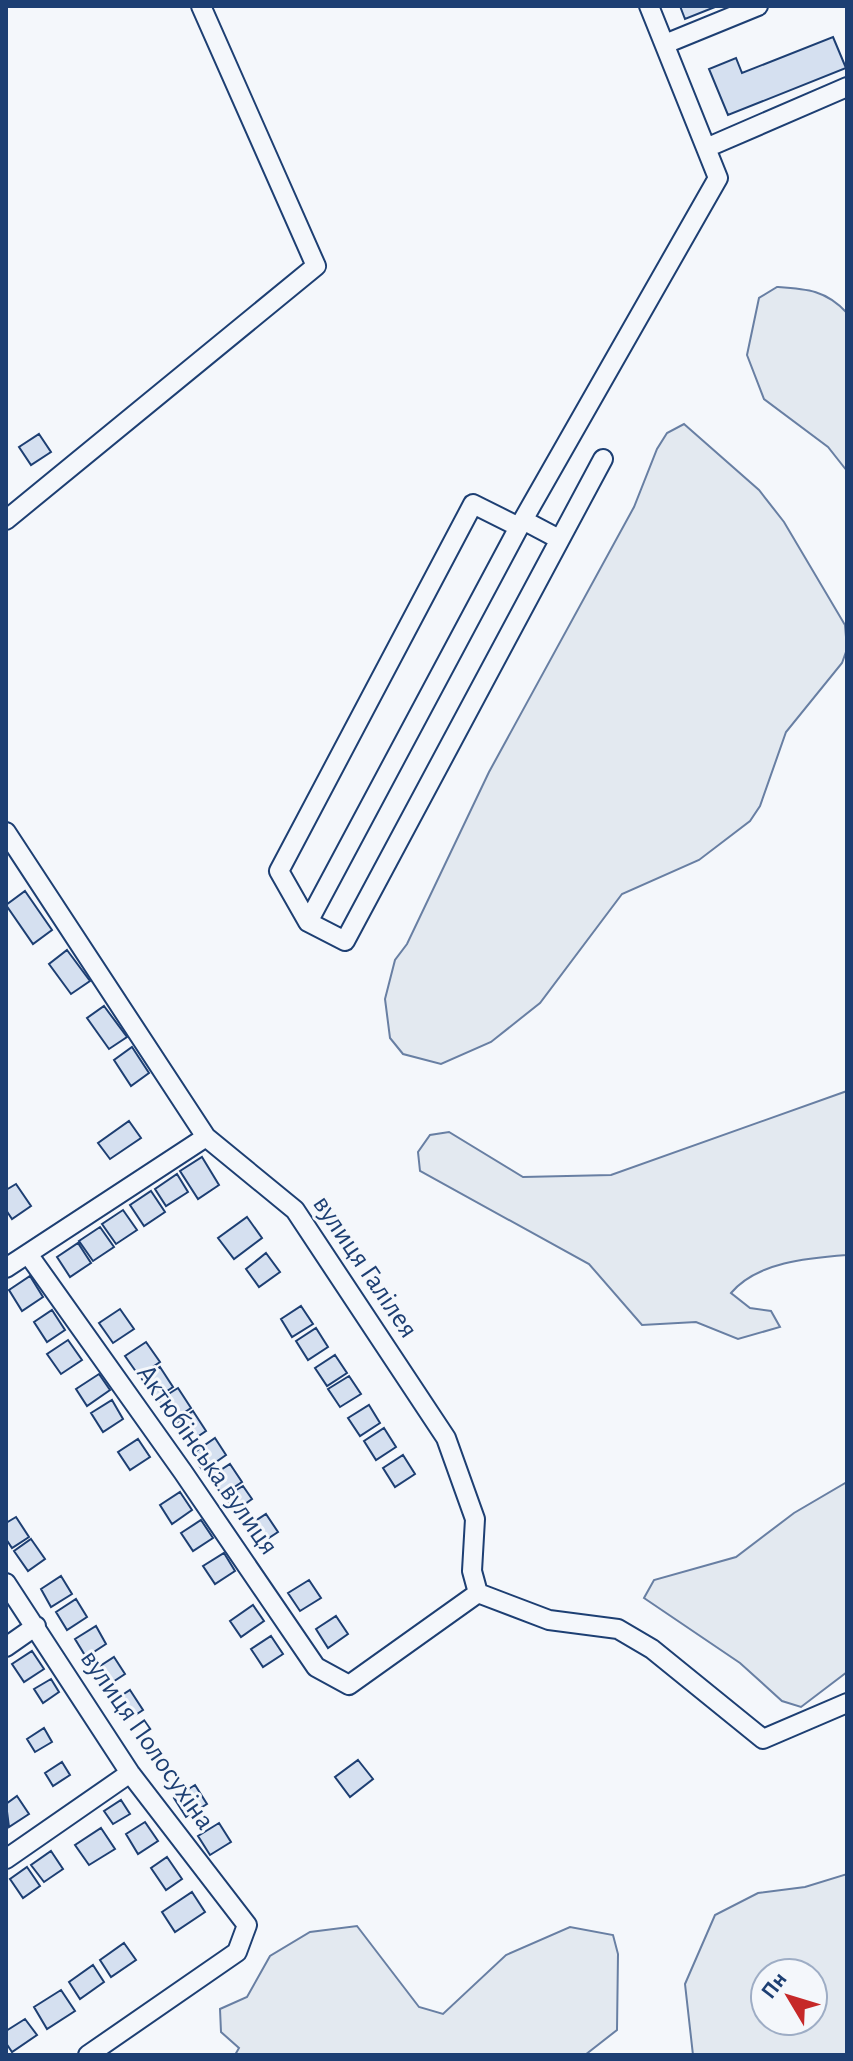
<svg xmlns="http://www.w3.org/2000/svg" width="853" height="2061" viewBox="0 0 853 2061" font-family="'Alegreya Sans',sans-serif">
<style>
.green{fill:#e3e9f0;stroke:#687fa3;stroke-width:2;fill-rule:evenodd}
.building{fill:#d5e0f0;stroke:#1d3f73;stroke-width:2}
.lines{fill:none;stroke-linecap:round;stroke-linejoin:round}
.minor-casing{stroke:#1d3f73;stroke-width:22}
.minor{stroke:#f4f7fb;stroke-width:18}
.labels{text-anchor:middle;dominant-baseline:central;stroke-width:6;stroke-linejoin:round;paint-order:stroke}
.street-label{font-size:28px;fill:#1d3f73;stroke:#f4f7fb}
</style>
<rect width="100%" height="100%" fill="#f4f7fb"/>
<path class="green" d="M777 287C807 289 826 290 847 313V471L828 447 764 399 747 355 759 298Z
M684 424 759 490 784 522 845 625 847 649 842 663 786 732 760 806 750 821 699 860 622 894 540 1003 491 1042 441 1064 403 1054 390 1038 385 999 395 960 407 944 489 772 634 507 657 449 667 433Z
M847 1091V1255C808 1258 757 1262 731 1293L750 1308 771 1311 780 1327 738 1339 696 1322 642 1325 589 1264 420 1171 418 1152 430 1135 449 1132 523 1177 611 1175Z
M847 1482V1672L801 1707 782 1701 740 1663 644 1598 654 1580 736 1557 794 1513Z
M847 1874V2055H693L685 1984 715 1915 758 1893 805 1887ZM813 1973V2021H765V1973Z
M357 1926 419 2007 443 2014 506 1955 570 1927 613 1935 618 1954 617 2030 585 2055H235L239 2048 221 2032 220 2009 247 1997 270 1956 310 1932Z"/>
<path class="building" d="M680 6H715V7L685 19Z
M833 37 846 68 728 115 709 69 736 58 742 73Z
M39 434 51 452 31 465 19 447Z
M25 891 52 930 33 944 6 905Z
M67 950 90 981 71 994 49 964Z
M104 1006 127 1037 109 1049 87 1018Z
M132 1047 149 1073 131 1086 114 1060Z
M129 1121 141 1138 110 1159 98 1143Z
M202 1157 219 1185 198 1199 180 1171Z
M177 1174 188 1192 166 1206 155 1189Z
M16 1184 31 1206 12 1219 6 1210V1190Z
M151 1191 165 1212 144 1226 130 1205Z
M123 1210 137 1230 116 1244 102 1224Z
M247 1217 262 1238 234 1259 218 1238Z
M100 1227 114 1247 93 1261 79 1241Z
M78 1243 91 1263 70 1277 57 1257Z
M266 1253 280 1272 259 1287 246 1269Z
M30 1276 43 1297 22 1311 9 1290Z
M301 1306 313 1324 292 1337 281 1319Z
M120 1309 134 1329 113 1343 99 1323Z
M52 1310 65 1330 47 1342 34 1322Z
M316 1328 328 1347 308 1360 296 1341Z
M68 1340 82 1360 61 1374 47 1354Z
M146 1342 160 1362 139 1376 125 1356Z
M335 1355 347 1373 327 1386 315 1368Z
M160 1367 173 1387 155 1399 142 1379Z
M99 1374 110 1390 87 1406 76 1389Z
M349 1376 361 1394 340 1407 328 1389Z
M178 1388 191 1408 173 1420 159 1400Z
M112 1400 123 1419 103 1432 91 1413Z
M369 1405 380 1423 360 1436 348 1418Z
M193 1411 206 1431 188 1443 175 1424Z
M384 1428 396 1447 376 1460 364 1441Z
M215 1438 226 1455 203 1471 192 1454Z
M138 1439 150 1457 130 1470 118 1452Z
M403 1455 415 1474 395 1487 383 1468Z
M230 1464 242 1482 222 1495 210 1477Z
M243 1486 252 1499 235 1511 225 1497Z
M180 1492 192 1510 172 1524 160 1505Z
M266 1514 278 1532 258 1545 246 1527Z
M16 1517 29 1537 12 1548 6 1539V1523Z
M201 1520 213 1538 193 1551 181 1533Z
M31 1539 45 1559 28 1571 14 1551Z
M224 1553 235 1571 215 1584 203 1566Z
M61 1576 72 1594 51 1607 41 1589Z
M309 1580 321 1598 300 1611 288 1593Z
M76 1599 87 1617 67 1630 56 1612Z
M253 1605 264 1621 241 1637 230 1621Z
M336 1616 348 1634 328 1648 316 1629Z
M96 1626 106 1644 86 1657 75 1639Z
M271 1636 283 1654 263 1667 251 1649Z
M32 1651 44 1669 24 1682 12 1664Z
M114 1657 125 1674 105 1687 94 1670Z
M51 1679 59 1692 43 1703 34 1689Z
M130 1690 143 1710 126 1721 113 1701Z
M44 1728 52 1742 35 1752 27 1739Z
M358 1760 373 1779 350 1797 335 1777Z
M62 1762 70 1775 53 1786 45 1773Z
M195 1785 207 1804 186 1817 174 1798Z
M17 1796 29 1814 9 1827 6 1804Z
M121 1800 130 1814 113 1824 104 1811Z
M145 1822 158 1841 138 1854 126 1834Z
M219 1823 231 1842 210 1855 198 1836Z
M101 1828 115 1849 89 1865 75 1845Z
M51 1851 63 1869 44 1882 31 1865Z
M167 1857 182 1879 166 1890 151 1868Z
M27 1867 40 1886 23 1898 10 1879Z
M192 1892 205 1912 175 1932 162 1912Z
M124 1943 136 1960 111 1977 100 1960Z
M93 1965 104 1982 80 1999 69 1982Z
M61 1990 75 2011 47 2029 34 2007Z
M25 2019 37 2035 12 2052 6 2043V2031Z"/>
<g class="lines">
<g class="minor-casing">
<path id="minor" d="M665 44 758 6
M706 148 847 87
M6 520 316 266 201 6
M523 520 557 538
M519 527 473 504 279 871 308 922 345 941 603 459
M6 832 206 1137 295 1210 446 1438 475 1519 472 1571 478 1593 549 1620 618 1629 652 1649 763 1739 847 1703
M308 922 519 527 718 178 649 6
M28 1254 183 1472 316 1667 349 1685 478 1593
M6 1268 206 1137
M6 1583 130 1773 247 1925 237 1952 88 2055
M6 1647 36 1626
M6 1859 130 1773"/>
</g>
<use href="#minor" class="minor"/>
</g>
<g class="labels">
<g class="street-label">
<text transform="translate(365 1267) rotate(56)">вулиця Галілея</text>
<text transform="translate(207 1460) rotate(55)">Актюбінська вулиця</text>
<text transform="translate(147 1740) rotate(55)">вулиця Полосухіна</text>
</g>
</g>
<rect width="853" height="2061" fill="none" stroke="#1d3f73" stroke-width="16"/>
<g transform="translate(789 1997) rotate(308)"><circle r="38" fill="#f4f7fb" stroke="#9eadc5" stroke-width="2"/>
<path d="M0-6L14 30L0 20L-14 30Z" fill="#c62828"/>
<text y="-12" font-size="22" font-weight="bold" text-anchor="middle" fill="#1d3f73">Пн</text>
</g>
</svg>
